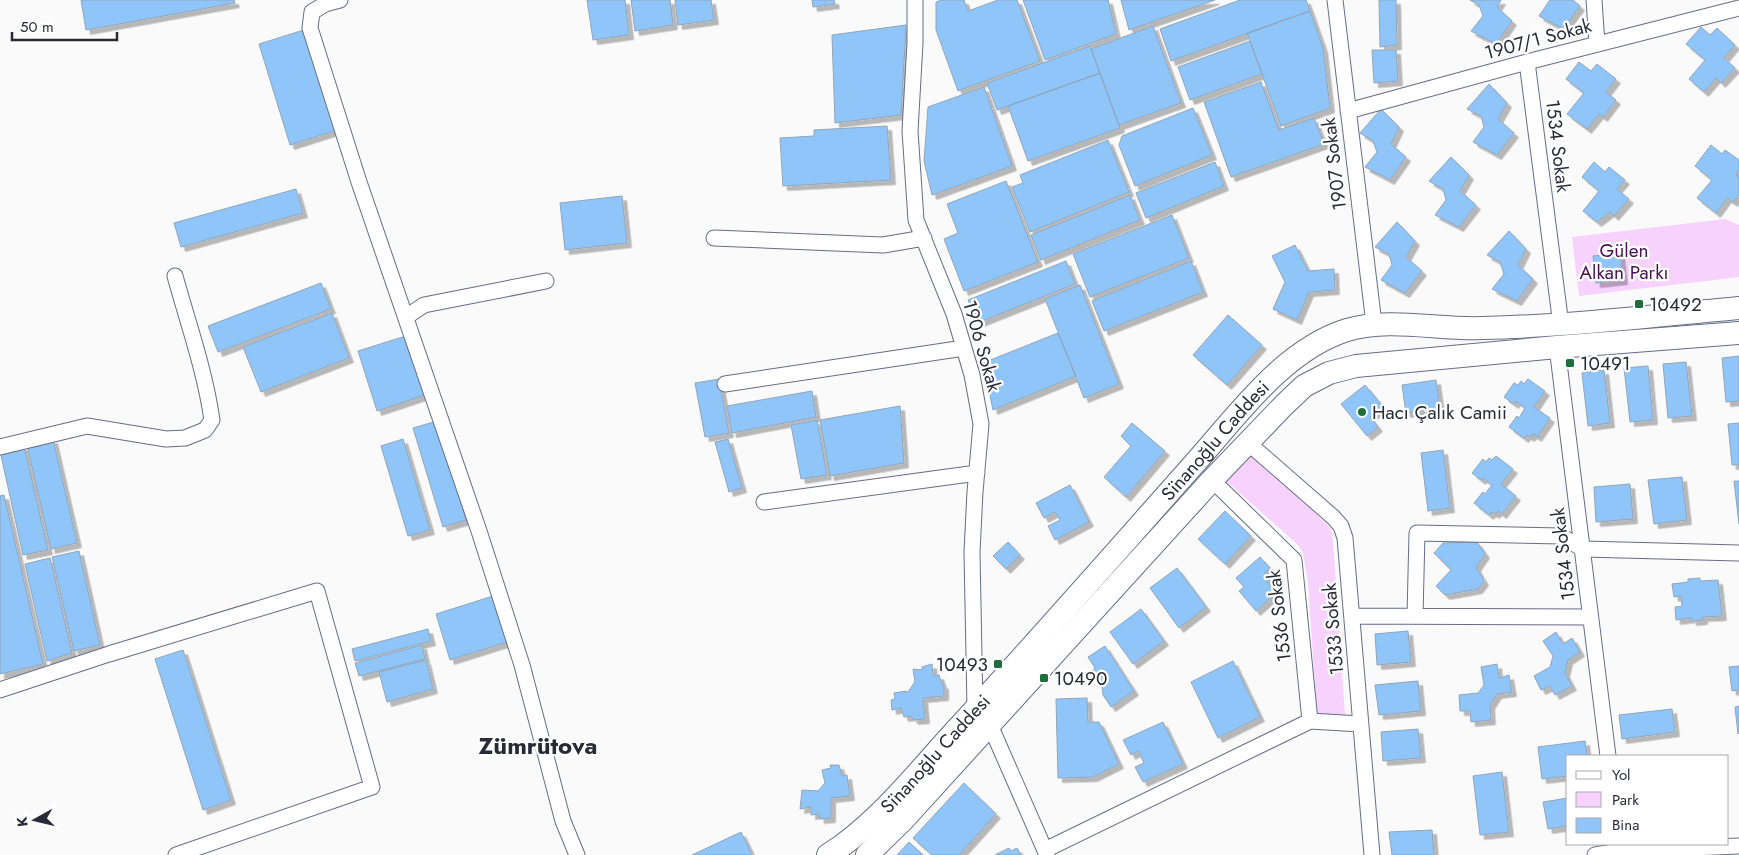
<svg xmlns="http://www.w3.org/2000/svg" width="1739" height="855" viewBox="0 0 1739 855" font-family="Jost,sans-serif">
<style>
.green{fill:#f7d2fd}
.building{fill:#90c5f9;stroke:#8ea5bc;filter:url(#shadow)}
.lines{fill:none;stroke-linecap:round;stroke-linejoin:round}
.street-casing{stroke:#656d87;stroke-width:17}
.primary-casing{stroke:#656d87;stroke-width:24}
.street{stroke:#fff;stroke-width:15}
.primary{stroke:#fff;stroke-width:22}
.poi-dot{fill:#216e3d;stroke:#fff;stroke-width:2}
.labels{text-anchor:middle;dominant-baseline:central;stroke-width:4.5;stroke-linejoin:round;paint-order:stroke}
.street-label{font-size:19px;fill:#282b36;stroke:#fff}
.park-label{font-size:19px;fill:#491053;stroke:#fff}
.poi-label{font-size:19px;fill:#282b36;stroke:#fff;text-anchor:start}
.district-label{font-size:24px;font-weight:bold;fill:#282b36;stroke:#fff}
</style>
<defs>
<filter id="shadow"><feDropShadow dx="4.5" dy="4.5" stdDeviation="0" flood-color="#0004"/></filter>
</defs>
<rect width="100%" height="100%" fill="#fafafa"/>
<path class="green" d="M1725 219 1739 225V277L1579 296 1572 237Z
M1248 452 1292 490 1331 529 1333 541 1345 715H1317L1308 582 1303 553 1298 545 1224 479Z"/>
<path class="building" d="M81 0H234L235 3 86 30Z
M587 0H625L629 35 593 40Z
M631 0H670L673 25 635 31Z
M675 0H711L714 20 678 25Z
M812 0H834L835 4 813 7Z
M941 0H964L968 11 998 0H1017L1040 61 958 91 936 30V2Z
M1023 0H1108L1116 34 1045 60Z
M1121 0H1215L1129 30Z
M1240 0H1306L1310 11 1171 61 1160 29Z
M1379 0H1396L1397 45 1380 47Z
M1470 0H1501L1497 7 1512 21 1496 44 1471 31 1483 16 1479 5Z
M1550 0H1573L1580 6 1563 29 1539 16Z
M1310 11 1323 48 1330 108 1281 126 1247 33Z
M906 25 901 115 835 123 832 35Z
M1153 26 1181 103 1119 125 1091 49Z
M1701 27 1710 35 1717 28 1735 45 1724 58 1735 68 1721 83 1716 78 1704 92 1689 79 1705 60 1686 44Z
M307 29 337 130 290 145 259 44Z
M1250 41 1262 74 1190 100 1178 67Z
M1090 46 1100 73 997 110 987 83Z
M1372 50H1396L1398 81 1374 83Z
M1579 62 1591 71 1597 64 1616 79 1606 92 1616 100 1603 117 1599 114 1587 129 1567 114 1584 93 1566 79Z
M1100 73 1120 128 1028 161 1008 106Z
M1261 82 1279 130 1314 118 1324 144 1231 177 1204 102Z
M1489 84 1507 103 1498 119 1514 133 1497 155 1473 142 1484 127 1481 116 1467 109Z
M984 87 1012 166 932 195 924 161 928 107Z
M1193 108 1212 155 1135 186 1119 145 1122 136Z
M1381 109 1399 127 1391 144 1406 157 1390 180 1365 167 1377 152 1373 141 1360 133Z
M887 126 891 180 783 186 780 138 814 136V130Z
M1108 140 1129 192 1030 232 1012 187 1023 183 1020 175Z
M1711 145 1722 154 1725 150 1739 160V171L1736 175 1739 178V195L1733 202 1727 198 1716 213 1697 198 1712 180 1695 166Z
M1451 157 1469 175 1460 191 1476 205 1459 227 1435 215 1446 200 1443 189 1429 181Z
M1215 162 1224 186 1146 218 1136 193Z
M1594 162 1605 172 1609 167 1625 180 1617 189 1629 199 1614 216 1610 212 1597 222 1583 211 1599 191 1582 177Z
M1006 181 1038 262 964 291 944 239 958 233 947 204Z
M296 189 303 213 181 247 174 223Z
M1130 195 1140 220 1041 260 1031 235Z
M622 196 627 243 565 250 560 203Z
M1172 215 1189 258 1090 297 1073 254Z
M1397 222 1415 241 1406 257 1422 271 1405 293 1381 280 1392 265 1389 254 1375 247Z
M1509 231 1526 249 1518 265 1533 279 1517 301 1492 289 1504 274 1500 262 1487 255Z
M1295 245 1308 271 1334 269 1335 290 1309 292 1297 320 1273 309 1285 282 1272 256Z
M1620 253 1623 280 1596 283 1593 256Z
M1066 261 1075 284 977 323 968 300Z
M1191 261 1203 292 1104 331 1092 301Z
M321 283 331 309 218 352 208 326Z
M1080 285 1119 384 1084 398 1045 299Z
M332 313 349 358 261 392 243 347Z
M1228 315 1262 345 1227 385 1193 355Z
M1058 333 1076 376 993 410 983 363Z
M409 335 428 394 377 411 358 351Z
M1739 356V401L1726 402 1722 358Z
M1686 362 1692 416 1668 418 1663 364Z
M1648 366 1653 420 1630 422 1624 368Z
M1604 370 1610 423 1588 426 1582 373Z
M719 379 729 433 705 437 695 383Z
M1528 379 1545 391 1534 407 1550 418 1537 437 1533 434 1530 437 1527 435 1524 438 1509 427 1517 416 1519 418 1525 408 1516 401 1514 404 1504 397 1514 383 1518 385 1521 381 1524 384Z
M1436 380 1440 408 1406 413 1402 385Z
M1365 385 1383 407 1370 417 1378 427 1367 436 1341 404Z
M812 391 816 417 732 433 727 406Z
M900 406 904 463 830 476 820 420Z
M817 420 827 475 801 479 791 425Z
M437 421 466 520 443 527 413 428Z
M1132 423 1165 451 1126 497 1104 477 1131 446 1121 436Z
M1739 423V465H1732L1728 424Z
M53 439 77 543 51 549 27 445Z
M403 439 430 530 408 536 381 446Z
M728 439 742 488 729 492 715 442Z
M24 446 48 550 23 555 0 451Z
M1443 450 1450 508 1428 511 1421 453Z
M1496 456 1513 469 1501 484 1516 496 1502 514 1498 511 1495 514 1492 512 1489 515 1474 503 1483 492 1485 494 1492 485 1483 478 1481 480 1472 473 1483 459 1486 462 1489 458 1492 460Z
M1682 477 1687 520 1654 524 1648 480Z
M1734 481H1739V524Z
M1630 484 1633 519 1596 522 1594 487Z
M1070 485 1089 522 1055 540 1048 526 1060 520 1055 512 1044 518 1036 503Z
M4 495 43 664 0 674V496Z
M1225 511 1251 536 1225 564 1198 539Z
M1008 542 1020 555 1006 569 993 556Z
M1477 542 1485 554 1476 567 1484 581 1478 589 1445 595 1436 586 1451 570 1434 553 1443 543Z
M79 551 100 645 74 651 52 557Z
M1260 557 1270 568 1265 573 1270 580 1267 582 1276 593 1256 611 1239 591 1244 587 1236 578Z
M50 558 72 653 47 661 25 564Z
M1177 568 1206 607 1179 628 1150 588Z
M1700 578V581L1718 580 1722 616 1703 617V620L1692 621V618L1676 620 1675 607 1682 606 1681 596 1674 597 1672 584 1688 582V579Z
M493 596 507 642 450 660 436 614Z
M1141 609 1164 641 1133 664 1110 632Z
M428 629 431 641 355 661 352 649Z
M1408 631 1411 662 1377 665 1375 634Z
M1556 632 1563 644 1572 638 1580 652 1568 660 1565 673 1572 686 1555 695 1550 686 1541 690 1534 676 1550 667 1553 656 1543 641Z
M422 645 425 659 359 676 355 663Z
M1105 646 1134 691 1111 707 1103 695 1102 687 1092 671 1095 668 1088 657Z
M183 650 231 800 203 810 155 659Z
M426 660 433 689 387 702 379 672Z
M1233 661 1260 717 1218 738 1191 682Z
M932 664 933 676 939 675 942 684 944 685V696L923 698 925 719 914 720 911 716 904 717 901 708 892 710 891 700 895 699 894 693 906 691 907 693 915 682 913 669 922 670V667Z
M1497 664 1499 678 1509 675 1512 692 1497 694 1490 705 1491 720 1471 722 1470 711H1460L1459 695 1478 693 1484 685 1481 667Z
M1739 666V690L1732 691 1729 667Z
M1418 681 1421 711 1379 715 1375 685Z
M1087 698 1088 722H1099L1119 764 1093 777 1058 778 1056 699Z
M1739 706V733L1738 734 1735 707Z
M1672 709 1675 732 1622 739 1619 715Z
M1163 722 1183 764 1143 782 1135 767 1144 763 1138 751 1131 755 1123 740Z
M1418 729 1421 758 1383 761 1381 732Z
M1585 741 1587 756H1568V776L1542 779 1538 747Z
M830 765H839L842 776 847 775 850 796 831 798V818L820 819 819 814 811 815V807L800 809 802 790 818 791 825 783 822 770 831 768Z
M1502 772 1509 832 1480 835 1473 776Z
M964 783 996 814 959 855H932L913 838Z
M1568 798V826L1548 829 1543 802Z
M1432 830 1434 855H1392L1389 832Z
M741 832 752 855H692Z
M909 842 923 855H897Z
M1009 848 1011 851 1017 848 1021 855H995Z"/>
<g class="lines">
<g class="street-casing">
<path id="street" d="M340 0 325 4 312 12 310 28 359 182 479 531 522 665 563 821 577 855
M915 0V43L910 131 916 220 954 314 972 375 981 424 975 492 972 552 975 709
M1335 0 1374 324
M1594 0 1597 44
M1527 62 1561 325
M1348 111 1527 62 1739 8
M714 238 883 245 924 238
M406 317 424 305 546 281
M1557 347 1608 756
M725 384 964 348
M1247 442 1333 517 1341 526 1345 538 1372 855
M0 447 87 426 166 439 185 438 205 430 212 420C205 371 188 323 175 276
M1212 480 1294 560 1310 721
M764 502 977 473
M1352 616 1590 617
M1415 616 1417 533 1561 536 1583 549 1739 553
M0 690 109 654 317 591 372 787 176 855
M990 725 1047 855
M1045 850 1310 721 1360 724
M1595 855 1620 851 1739 846"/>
</g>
<g class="primary-casing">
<g id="primary">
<path id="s1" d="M828 855C877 825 919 770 958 728 1038 641 1116 552 1194 464 1237 416 1283 350 1347 330 1390 317 1438 330 1483 328 1569 326 1654 316 1739 308"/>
<path d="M867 855 903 820 1212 480 1283 406 1304 386 1329 373 1356 366 1557 347 1739 333"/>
</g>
</g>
<use href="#street" class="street"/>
<use href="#primary" class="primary"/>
</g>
<g class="poi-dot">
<rect x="1634" y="299" width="10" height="10" rx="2.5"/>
<rect x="1565" y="358" width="10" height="10" rx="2.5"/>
<circle cx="1362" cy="412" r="5"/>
<rect x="993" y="659" width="10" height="10" rx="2.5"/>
<rect x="1039" y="673" width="10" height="10" rx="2.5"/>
</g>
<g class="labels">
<g class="street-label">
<text transform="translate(1538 39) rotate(-15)">1907/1 Sokak</text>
<text transform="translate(1558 146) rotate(83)">1534 Sokak</text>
<text transform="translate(1334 164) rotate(-97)">1907 Sokak</text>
<text transform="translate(982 346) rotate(74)">1906 Sokak</text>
<text stroke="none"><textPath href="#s1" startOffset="568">Si̇nanoğlu Caddesi</textPath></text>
<text transform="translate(1563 554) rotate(-97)">1534 Sokak</text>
<text transform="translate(1279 616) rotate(-97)">1536 Sokak</text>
<text transform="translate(1333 629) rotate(-95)">1533 Sokak</text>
<text stroke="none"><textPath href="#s1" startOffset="148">Si̇nanoğlu Caddesi</textPath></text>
</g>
<g class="park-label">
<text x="1624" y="250">Gülen<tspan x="1624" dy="22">Alkan Parkı</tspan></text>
</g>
<g class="poi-label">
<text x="1649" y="304">10492</text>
<text x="1580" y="363">10491</text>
<text x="1372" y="412">Hacı Çalık Camii</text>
<text x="988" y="664" text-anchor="end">10493</text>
<text x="1054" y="678">10490</text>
</g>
<g class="district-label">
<text x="538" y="745">Zümrütova</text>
</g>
</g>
<rect x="1566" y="755" width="162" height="90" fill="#ffffff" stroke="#a9aaaf"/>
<rect x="1576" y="771" width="25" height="8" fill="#ffffff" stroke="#a9aaaf"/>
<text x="1612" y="780" font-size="15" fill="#282b36">Yol</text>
<rect x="1576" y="792" width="25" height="15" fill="#f7d2fd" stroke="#a9aaaf"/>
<text x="1612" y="805" font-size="15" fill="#282b36">Park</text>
<rect x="1576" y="818" width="25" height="15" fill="#90c5f9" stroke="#a9aaaf"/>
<text x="1612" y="830" font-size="15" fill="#282b36">Bina</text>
<g transform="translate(35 820) rotate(262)" stroke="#ffffff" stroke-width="4" paint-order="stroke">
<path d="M0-4L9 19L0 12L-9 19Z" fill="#282b36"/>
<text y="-8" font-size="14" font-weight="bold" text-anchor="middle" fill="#282b36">K</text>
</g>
<path d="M12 32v8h105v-8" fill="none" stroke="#282b36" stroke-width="2.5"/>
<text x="20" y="32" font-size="15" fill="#282b36" stroke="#ffffff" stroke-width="4" paint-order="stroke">50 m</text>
</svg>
